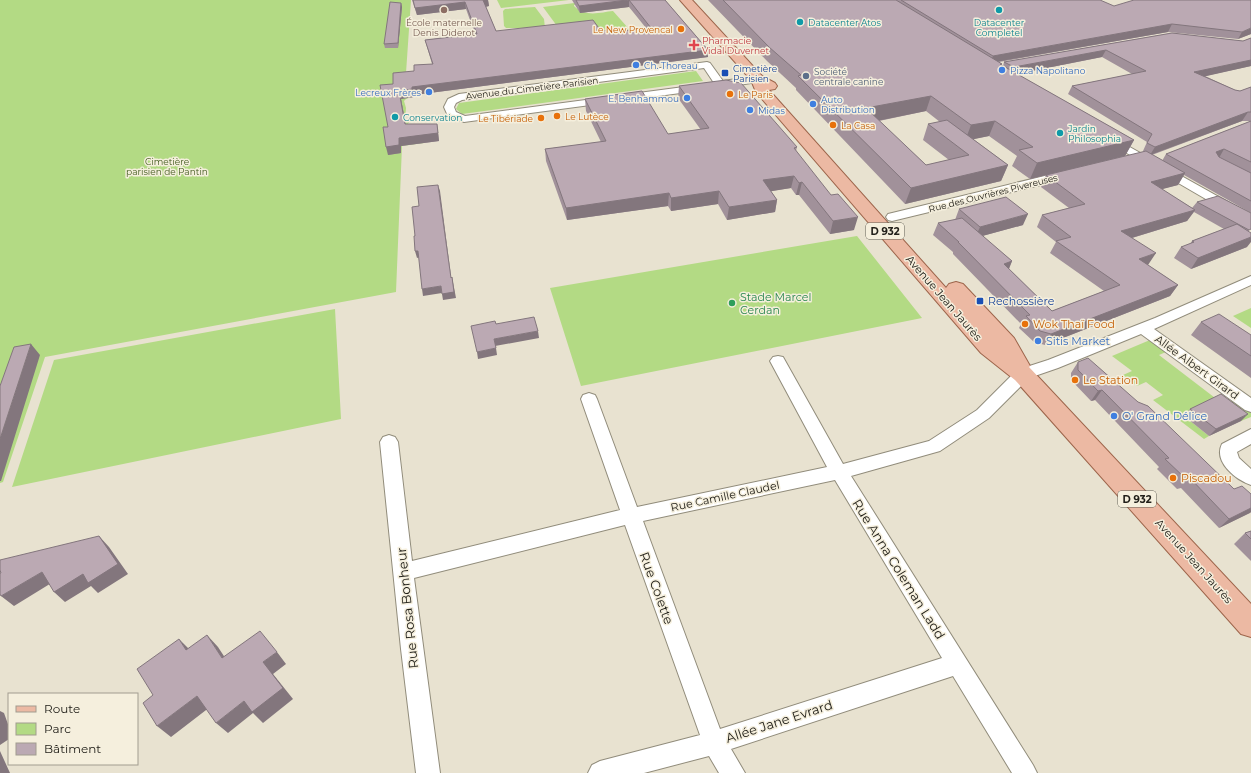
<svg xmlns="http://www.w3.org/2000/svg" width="1251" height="773" viewBox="0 0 1251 773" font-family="Montserrat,sans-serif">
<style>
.green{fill:#b3da84}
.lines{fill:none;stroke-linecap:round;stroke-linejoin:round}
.minor-casing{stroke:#918c7b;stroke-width:2}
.primary-casing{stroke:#9d654b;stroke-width:2}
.minor{fill:#fff;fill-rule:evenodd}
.primary{fill:#ecb9a3;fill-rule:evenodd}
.wall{fill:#a1919a;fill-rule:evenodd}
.shaded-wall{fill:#83767d}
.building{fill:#bba9b3;stroke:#83767d}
.education-dot{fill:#8d6e63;stroke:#f5efdd;stroke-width:1.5}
.culture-dot{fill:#0f9aa8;stroke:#f5efdd;stroke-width:1.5}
.food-dot{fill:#e8710a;stroke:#f5efdd;stroke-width:1.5}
.health-dot{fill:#e0444e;stroke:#f5efdd;stroke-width:1.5}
.shop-dot{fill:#3f7fe0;stroke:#f5efdd;stroke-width:1.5}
.transit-dot{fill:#1a4fb4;stroke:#f5efdd;stroke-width:1.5}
.service-dot{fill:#5c6f8a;stroke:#f5efdd;stroke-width:1.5}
.leisure-dot{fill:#2e9e5b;stroke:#f5efdd;stroke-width:1.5}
.labels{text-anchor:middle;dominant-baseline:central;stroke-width:3;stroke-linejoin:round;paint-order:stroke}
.far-education-label{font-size:9px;fill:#785e54;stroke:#f5efdd}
.far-culture-label{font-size:9px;fill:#0d838f;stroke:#f5efdd;text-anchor:start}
.far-food-label{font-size:9px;fill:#c56008;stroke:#f5efdd;text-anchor:start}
.far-health-label{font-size:9px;fill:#be3a42;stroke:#f5efdd;text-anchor:start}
.far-shop-label{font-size:9px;fill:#366cbe;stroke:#f5efdd;text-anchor:start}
.far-transit-label{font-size:9px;fill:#164399;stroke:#f5efdd;text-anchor:start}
.far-service-label{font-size:9px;fill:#4e5e75;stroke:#f5efdd;text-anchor:start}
.far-street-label{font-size:9px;fill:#22201a;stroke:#f5efdd}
.far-park-label{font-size:9px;fill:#3f581b;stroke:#f5efdd}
.shield{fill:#f5efdd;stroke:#615e54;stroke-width:1}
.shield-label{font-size:10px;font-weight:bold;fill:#22201a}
.leisure-label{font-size:11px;fill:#27864d;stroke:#f5efdd;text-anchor:start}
.street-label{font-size:11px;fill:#22201a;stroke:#f5efdd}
.transit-label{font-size:11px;fill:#164399;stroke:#f5efdd;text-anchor:start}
.food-label{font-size:11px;fill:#c56008;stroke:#f5efdd;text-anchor:start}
.shop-label{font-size:11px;fill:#366cbe;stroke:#f5efdd;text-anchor:start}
.near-street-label{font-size:13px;fill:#22201a;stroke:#f5efdd}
</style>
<rect width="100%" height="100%" fill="#e8e2d0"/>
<path class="green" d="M0 0H411L406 73 414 96 406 99 404 101 406 108 405 121 409 122 408 124 422 132 424 143 402 146 396 292 45 357 3 482 0 483Z
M497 0H569L501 8Z
M590 1 591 3 574 5V6C586 18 601 12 613 11L629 29 628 30 601 34 557 26 543 7Z
M535 7 544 19 545 28H506L504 26 503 11 505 9Z
M696 71 703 81 462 114 456 109 459 103Z
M857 236 922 318 581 386 550 288Z
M1251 308V328L1233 316Z
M335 309 341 419 12 487 54 360Z
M1150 340 1166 352 1159 355 1223 404 1233 400 1251 413V417L1241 421 1215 402 1184 416 1209 436 1204 439 1153 400 1163 395 1146 382 1137 386 1123 375 1132 371 1112 356Z"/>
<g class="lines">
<g class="minor-casing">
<path id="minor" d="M707 62 710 63 723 81 757 76 762 79 757 82 733 86 464 122 448 116 444 107 448 99 459 94ZM704 68 714 83 465 116 456 112 454 107 456 103 462 100Z
M1110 136 1251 215V224L1247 223 1106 141 1104 139Z
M1065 171 1069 172 1071 175 1069 178 892 221 888 220 886 217 888 214Z
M1251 276V285L1154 329 1251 398V412L1245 410 1141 334 1058 368 1029 378 989 418 940 451 851 476 1033 765 1037 773H1012L953 676 731 749 745 773H719L709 756 644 773H588L592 765 600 761 700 735 625 525 414 578 440 773H416L401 649 380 442 383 437 389 435 395 437 398 442 412 561 620 510 581 399 583 395 589 393 595 395 597 399 637 507 827 467 770 361 773 357 778 356 783 357 843 464 929 441 977 410 1017 370 1048 360 1155 318ZM835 480 942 658 720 729 643 521Z
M1251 429V444L1237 452 1239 458 1251 469V485C1236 480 1213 462 1222 444Z"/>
</g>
<g class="primary-casing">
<path id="primary" d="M680 0H692L762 76 775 83 777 86 775 89 769 90 946 288 949 284 956 282 963 284 1014 338 1030 366 1029 367 1251 604V637L1241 634 1015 380 981 353 756 92 751 80Z"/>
</g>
<use href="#minor" class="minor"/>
<use href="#primary" class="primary"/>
</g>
<path class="wall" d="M412 0H488L489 6 486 7 496 31H620L646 28 629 7 580 13 572 0H665L708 50V57L414 95V97L401 99 406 124 438 132 439 141 401 146V153L388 155V127L393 84 414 71 432 64 427 47 425 40 475 34 466 9 417 15Z
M708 0H936L1114 6 1251 34 1238 39 1168 32 999 62 1003 66 1004 62 1172 33 1243 41 1251 38V66L1205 76 1235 90 1240 91 1251 87V121H1242L1152 155 1162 161 1166 154 1251 121V213L1184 175 1178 185 1161 189 1192 208 1197 202 1251 213 1247 247 1191 269 1174 258 1181 247 1190 244 1192 241 1224 229 1194 212 1187 221 1132 238 1148 265 1178 285 1170 296 1045 345 1034 342 1019 328 1021 324 953 254V252L933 235 938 223 955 220 959 209 1023 225 982 236 1012 261 1009 269 1052 311 1104 291 1050 253 1056 242 1037 227 1042 215 1069 208 1041 187 1046 175 1144 152 1143 151 1147 142 1068 94 1072 86 1132 74 1102 57 1017 74 1134 140 1125 156 1030 179 1012 166 1017 156 989 136 973 139 1008 165 1001 181 905 204 796 90V88L767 61ZM926 111 940 122 928 124 923 140 949 160 926 165 879 121Z
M401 3 402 7 398 48H385L384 44Z
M679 86 797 147 796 151 854 230 830 234 799 195H796L791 188 771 191 777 200 775 212 727 220 718 204 671 211 668 206 567 220 546 161 545 149 601 142 586 111 585 99 668 134 701 130 678 98Z
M1201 322 1251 335V378L1191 335Z
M1078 362 1234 489 1251 494V512L1219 528 1181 488 1177 489 1157 469 1159 467 1095 400 1091 401 1071 380V373Z
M1190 409 1241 421 1209 436 1184 416Z
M1251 531V561L1234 544 1245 533Z"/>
<path class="shaded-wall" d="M483 0H488L489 6 483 7Z
M629 0V7L580 13 579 6Z
M465 2 466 9 417 15 415 8Z
M401 3 402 7 398 48V43Z
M1172 24 1168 32 990 63 993 56Z
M1251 28V34L1238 39 1242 32Z
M708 50V57L414 95V97L401 99 407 132 399 91 412 87Z
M1106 50 1102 57 1011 75 1014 67Z
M1251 60V66L1189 80 1194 72Z
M931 96 926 111 862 124 866 108Z
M1248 112 1242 121 1150 155 1155 147Z
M995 121 989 136 965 141 971 125Z
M437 124 438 132 439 141 401 146V153L388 155 386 147 399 138Z
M1134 140 1125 156 1030 179 1037 163Z
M1224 149 1219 158 1216 152Z
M1008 165 1001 181 905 204 911 188Z
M1185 173 1178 185 1144 194 1151 182Z
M794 176 791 188 761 193 763 180Z
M802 182 799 195H796L799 183Z
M438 185 440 191 452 284 451 278Z
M719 191 718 204 671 211V198Z
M669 193 668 206 567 220 566 208Z
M777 200 775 212 727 220 729 207Z
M1195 210 1187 221 1115 243 1121 231Z
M1028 214 1023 225 975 238 980 227Z
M858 217 854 230 830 234 833 221Z
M1251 237V242L1247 247 1191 269 1198 258Z
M415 251H418L420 257 417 258Z
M1156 253 1148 265 1132 271 1139 259Z
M1012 261 1007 273 1004 264Z
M452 277 456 298 443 300 442 294Z
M1178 285 1170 296 1045 345 1051 334Z
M441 286 442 293 423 296 422 289Z
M538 331 539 338 495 346 494 339Z
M31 344 40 355 1 481H0V439Z
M496 348 497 355 478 359 477 352Z
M1102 390 1095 400 1091 401 1098 391Z
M1248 414 1241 421 1209 436 1216 429Z
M1251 508V512L1250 513 1219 528 1229 519Z
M99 536 109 547 128 574 98 593 91 586 65 602 54 592Z
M42 572 53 582 14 606 1 596Z
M207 635 218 647 233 670 222 658Z
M179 639 191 651 186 650Z
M277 652 286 664 273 674 293 699 263 723 253 713 228 733 216 723 244 701 263 662Z
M197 696 210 707 171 737 157 726Z
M0 711 4 713 9 727V739L0 745Z
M0 751 10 773H0Z"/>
<path class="building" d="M413 0H483L496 31 593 20 601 31 618 29 620 31 651 28 629 0H665L708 50 412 87V89L399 91 405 124H437L438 133 399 138V145L386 147 383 127H388L380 85 393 84V73L414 71V65L433 64 425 40 477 34 465 2 415 8Z
M576 0H627L579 6Z
M723 0H896L1002 64H1000L1012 71 1134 140 1037 163 1019 150 1033 147 995 121 971 125 931 96 866 108 926 165 969 155 928 124 947 120 1008 165 911 188 798 76 801 75 769 47Z
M901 0H1100L1114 6 1134 0H1251V28L1242 32 1172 24 993 56Z
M390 2 401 3 398 43 384 44Z
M1172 33 1243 41 1251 38V60L1194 72 1235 90 1240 91 1251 87V112H1248L1155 147 1147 143 1152 134 1072 86 1146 71 1106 50 1014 67 1004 62Z
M726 80 741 83 797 147 794 148 831 195 838 194 858 217 833 221 802 182 799 183 794 176 763 180 777 200 729 207 719 191 671 198 669 193 566 208 545 149 606 141 585 99 642 91 668 134 709 128 679 86Z
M1251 121V162L1224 149 1216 152 1219 157 1251 173V201L1166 154Z
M1146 151 1185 173 1151 182 1195 210 1121 231 1156 253 1139 259 1178 285 1051 334 1040 331 1026 316 1030 315 958 242H959L938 223 962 218 1012 261 1004 264 1052 311 1120 285 1056 241 1071 237 1042 215 1085 204 1046 175Z
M438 185 451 278 452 277 454 292 442 294 441 286 422 289 418 251H415L414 236H415L412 207 419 206 417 187Z
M1218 196 1251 213V229L1249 230 1197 202Z
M1006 197 1028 214 980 227 959 209Z
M1237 224 1251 233V237L1198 258 1181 247 1194 242 1192 241Z
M1219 314 1251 335V356L1201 322Z
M534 317 538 331 494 339 496 348 477 352 471 326 495 321 496 324Z
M31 344 0 439V386L14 347Z
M1088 358 1138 402 1148 406 1234 489 1242 486 1251 494V508L1229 519 1190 478 1186 479 1165 459 1169 458 1102 390 1098 391 1078 370V362Z
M1221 394 1248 414 1216 429 1190 409Z
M1251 531V539L1245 533Z
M99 536 118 564 88 583 83 574 54 592 42 572 1 596 0 594V573H1L0 570V560Z
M260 631 277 652 263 662 283 688 252 712 244 701 216 723 197 696 157 726 143 703 153 695 137 669 179 639 186 650 207 635 222 658Z"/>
<circle class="education-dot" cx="444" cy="10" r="4"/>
<g class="culture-dot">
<circle cx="999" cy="10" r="4"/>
<circle cx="800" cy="22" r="4"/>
<circle cx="395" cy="117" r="4"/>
<circle cx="1060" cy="133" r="4"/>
</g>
<g class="food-dot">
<circle cx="681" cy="29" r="4"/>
<circle cx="730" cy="94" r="4"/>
<circle cx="557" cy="116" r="4"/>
<circle cx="541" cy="118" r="4"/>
<circle cx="833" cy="125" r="4"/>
<circle cx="1025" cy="324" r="4"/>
<circle cx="1075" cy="380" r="4"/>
<circle cx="1173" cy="478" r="4"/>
</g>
<path class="health-dot" d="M692 39h4v4h4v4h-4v4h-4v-4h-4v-4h4z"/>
<g class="shop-dot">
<circle cx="636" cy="65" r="4"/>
<circle cx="1002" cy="70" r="4"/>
<circle cx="429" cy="92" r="4"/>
<circle cx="687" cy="98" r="4"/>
<circle cx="813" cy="104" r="4"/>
<circle cx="750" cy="110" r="4"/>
<circle cx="1038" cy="341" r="4"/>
<circle cx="1114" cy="416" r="4"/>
</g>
<g class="transit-dot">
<rect x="721" y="69" width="8" height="8" rx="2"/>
<rect x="976" y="297" width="8" height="8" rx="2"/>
</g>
<circle class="service-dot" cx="806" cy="76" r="4"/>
<circle class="leisure-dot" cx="732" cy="303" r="4"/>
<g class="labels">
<g class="far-education-label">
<text x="444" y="22">École maternelle<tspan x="444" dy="10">Denis Diderot</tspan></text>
</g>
<g class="far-culture-label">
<text x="808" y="22">Datacenter Atos</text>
<text x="999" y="22" text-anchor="middle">Datacenter<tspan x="999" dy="10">Completel</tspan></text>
<text x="403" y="117">Conservation</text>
<text x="1068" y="128">Jardin<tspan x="1068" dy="10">Philosophia</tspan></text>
</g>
<g class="far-food-label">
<text x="673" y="29" text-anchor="end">Le New Provencal</text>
<text x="738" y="94">Le Paris</text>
<text x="565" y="116">Le Lutèce</text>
<text x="533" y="118" text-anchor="end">Le Tibériade</text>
<text x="841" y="125">La Casa</text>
</g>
<g class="far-health-label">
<text x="702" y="40">Pharmacie<tspan x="702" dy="10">Vidal Duvernet</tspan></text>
</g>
<g class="far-shop-label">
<text x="644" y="65">Ch. Thoreau</text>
<text x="1010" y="70">Pizza Napolitano</text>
<text x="421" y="92" text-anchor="end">Lecreux Frères</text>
<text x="679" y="98" text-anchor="end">E. Benhammou</text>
<text x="821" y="99">Auto<tspan x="821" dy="10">Distribution</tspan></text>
<text x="758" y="110">Midas</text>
</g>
<g class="far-transit-label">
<text x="733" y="68">Cimetière<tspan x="733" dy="10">Parisien</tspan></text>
</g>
<g class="far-service-label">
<text x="814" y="71">Société<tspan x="814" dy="10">centrale canine</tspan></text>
</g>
<g class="far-street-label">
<text transform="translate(532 88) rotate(-7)">Avenue du Cimetière Parisien</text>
<text transform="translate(993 193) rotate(-14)">Rue des Ouvrières Pivereuses</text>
</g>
<g class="far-park-label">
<text x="167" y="161">Cimetière<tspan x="167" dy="10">parisien de Pantin</tspan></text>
</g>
<g class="shield">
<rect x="866" y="223" width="38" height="16" rx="3"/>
<rect x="1118" y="491" width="38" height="16" rx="3"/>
</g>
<g class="shield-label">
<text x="885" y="231">D 932</text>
<text x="1137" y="499">D 932</text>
</g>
<g class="leisure-label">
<text x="740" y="297">Stade Marcel<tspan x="740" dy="13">Cerdan</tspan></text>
</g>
<g class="street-label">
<text transform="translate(944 298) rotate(49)">Avenue Jean Jaurès</text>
<text transform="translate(1197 367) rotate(36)">Allée Albert Girard</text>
<text transform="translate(725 496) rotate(-12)">Rue Camille Claudel</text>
<text transform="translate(1194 561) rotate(48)">Avenue Jean Jaurès</text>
</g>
<g class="transit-label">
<text x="988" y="301">Rechossière</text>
</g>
<g class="food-label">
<text x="1033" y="324">Wok Thaï Food</text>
<text x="1083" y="380">Le Station</text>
<text x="1181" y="478">Piscadou</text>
</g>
<g class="shop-label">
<text x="1046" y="341">Sitis Market</text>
<text x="1122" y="416">O' Grand Délice</text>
</g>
<g class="near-street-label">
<text transform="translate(899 569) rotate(58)">Rue Anna Coleman Ladd</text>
<text transform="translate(657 588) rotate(70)">Rue Colette</text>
<text transform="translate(407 608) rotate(-96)">Rue Rosa Bonheur</text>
<text transform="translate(779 721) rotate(-18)">Allée Jane Evrard</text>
</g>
</g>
<rect x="8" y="693" width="130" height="72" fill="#f5efdd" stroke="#a19c8f"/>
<rect x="16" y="706" width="20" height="6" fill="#ecb9a3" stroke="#a19c8f"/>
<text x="44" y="713" font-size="12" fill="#22201a">Route</text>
<rect x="16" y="723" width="20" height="12" fill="#b3da84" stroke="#a19c8f"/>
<text x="44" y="733" font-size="12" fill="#22201a">Parc</text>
<rect x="16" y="743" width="20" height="12" fill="#bba9b3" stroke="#a19c8f"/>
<text x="44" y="753" font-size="12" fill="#22201a">Bâtiment</text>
</svg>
